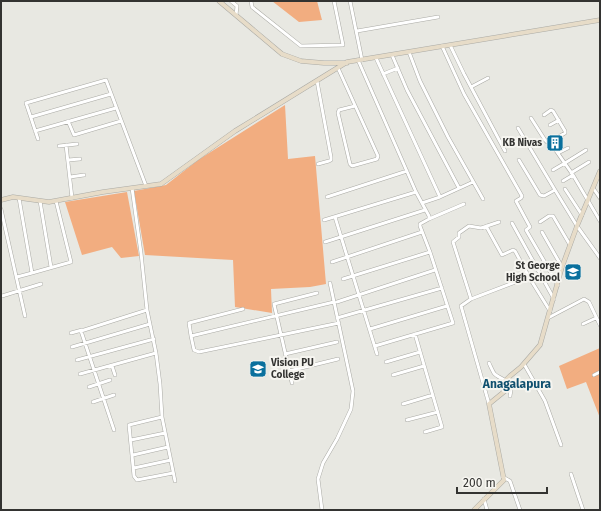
<svg xmlns="http://www.w3.org/2000/svg" width="601" height="511" viewBox="0 0 601 511" font-family="'Fira Sans',sans-serif">
<style>
.green{fill:#f2ad80}
.lines{fill:none;stroke-linecap:round;stroke-linejoin:round}
.street-casing{stroke:#aaaaa5;stroke-width:4}
.secondary-casing{stroke:#aaaaa5;stroke-width:5}
.street{stroke:#fff;stroke-width:3}
.secondary{stroke:#e7dcc8;stroke-width:4}
.labels{text-anchor:middle;dominant-baseline:central;stroke-width:4;stroke-linejoin:round;paint-order:stroke}
.poi-label{font-size:10px;font-weight:bold;fill:#333331;stroke:#f6f5f0;text-anchor:end}
.quarter-label{font-size:12px;font-weight:bold;fill:#10506f;stroke:#f6f5f0}
</style>
<rect width="100%" height="100%" fill="#e8e8e2"/>
<path class="green" d="M272 1H317L322 20 299 22Z
M285 105 288 159 315 156 326 284 310 287 271 289 272 313 235 307 233 260 145 255 134 191 166 185 198 160Z
M127 192 139 256 121 258 112 247 82 255 65 202Z
M600 348V418L586 382 567 389 559 366Z"/>
<g class="lines">
<g class="street-casing">
<path id="street" d="M231 1 237 6 236 15
M251 1 252 7 301 46 343 45 334 1
M350 1 362 60
M357 31 438 17
M450 45 464 74 505 151
M442 46 464 94 522 196 521 198 516 201 530 227 526 230 558 285
M409 52 420 81 448 137 483 199
M392 55 407 90 459 188
M376 58 440 197
M358 60 416 192 429 216V219L420 224V226L430 252 453 323 375 346
M338 68 378 156 377 159 352 166 350 164 338 113 339 110 355 106
M383 74 398 68
M317 81 331 157V160L329 161 318 164
M471 87 488 78
M544 115 551 110 553 111 565 131V133L550 142
M31 117 111 94
M531 118 545 140 547 142H550L573 175 600 221
M68 121 74 135 121 121
M550 125 559 120
M518 128 555 190
M35 131 116 108
M38 139 26 103 106 80 146 186
M66 145 72 198
M59 146 77 144
M558 153 568 148
M68 160 80 159
M519 160 540 195 544 196 555 190 577 226 600 258
M565 163 586 150
M553 170 565 163
M571 173 589 162
M70 177 84 175
M563 181 573 175
M593 188 600 198
M565 189 582 215
M327 197 407 171
M19 198 32 273 71 262 56 201
M40 201 51 267
M422 203 440 197 473 182
M1 209 25 316
M335 217 377 354
M429 219 464 204
M324 220 416 192
M540 222 549 216H553L570 245
M512 223 554 299
M486 226 502 255 513 250 515 251 529 277 550 311
M542 232 562 267
M325 242 425 210
M332 262 422 232
M17 277 32 273
M343 279 430 252
M2 296 41 284
M471 299 453 242 459 237V233L469 226 481 228 499 222
M334 302 191 336 194 350 199 352 339 323
M337 302 435 270
M337 318 442 288
M548 318 584 299 589 302 600 325
M583 324 596 318
M370 329 447 306
M71 333 82 330
M415 334 442 427 425 432
M191 336 189 323 243 309
M72 347 150 324
M156 353 160 384 162 417 175 481
M285 354 337 342
M77 360 154 339
M386 362 420 352
M489 363C496 378 493 373 506 381L511 390 510 396
M524 364 545 401 561 445
M112 366 115 375
M289 371 338 359
M80 374 156 353 147 310 141 253 132 188
M393 375 424 366
M594 375 600 372
M292 383 274 304 317 293
M89 387 110 380
M93 402 114 395
M403 404 433 395
M489 404 461 306 471 299 529 277
M162 417 129 425 134 476 137 480 173 473
M407 420 438 412
M114 430 81 331 147 310
M131 440 165 433
M133 455 168 447
M134 468 171 460
M571 474 583 510
M503 477 510 481 520 510
M484 499 487 510
M322 510 318 479 323 463 337 439 351 409 353 391 330 283"/>
</g>
<g class="secondary-casing">
<path id="secondary" d="M219 1 282 54 301 61 324 63H347
M1 200 13 197 49 202 103 192 161 184 235 131 347 62 600 20
M474 510 504 480 489 404 505 391 504 382 510 376 521 367 540 345 562 267 577 226 600 171"/>
</g>
<use href="#street" class="street"/>
<use href="#secondary" class="secondary"/>
</g>
<defs>
<g id="building-square" transform="scale(0.9)"><rect x="-9" y="-9" width="18" height="18" rx="4" fill="#0a709d" stroke="#f6f5f0"/><path d="M-4-6H4V6H1V3H-1V6H-4ZM-2.5-4.3h1.7v1.8h-1.7ZM.8-4.3h1.7v1.8H.8ZM-2.5-1h1.7V.8h-1.7ZM.8-1h1.7V.8H.8Z" fill="#fff"/></g>
<g id="school-square" transform="scale(0.9)"><rect x="-9" y="-9" width="18" height="18" rx="4" fill="#0a709d" stroke="#f6f5f0"/><path d="M0-5L7-2L0 1L-7-2ZM-4 1L0 2.5L4 1V4Q0 6-4 4Z" fill="#fff"/></g>
</defs>
<g fill-rule="evenodd">
<use href="#building-square" x="555" y="143"/>
<use href="#school-square" x="573" y="272"/>
<use href="#school-square" x="258" y="369"/>
</g>
<g class="labels">
<g class="poi-label">
<text x="542" y="143">KB Nivas</text>
<text x="560" y="266">St George<tspan x="560" dy="12">High School</tspan></text>
<text x="271" y="363" text-anchor="start">Vision PU<tspan x="271" dy="12">College</tspan></text>
</g>
<g class="quarter-label">
<text x="517" y="384">Anagalapura</text>
</g>
</g>
<rect width="601" height="511" fill="none" stroke="#333331" stroke-width="4"/>
<path d="M457 487v6h90v-6" fill="none" stroke="#333331" stroke-width="2"/>
<text x="463" y="487" font-size="12" fill="#333331" stroke="#f6f5f0" stroke-width="3" paint-order="stroke">200 m</text>
</svg>
